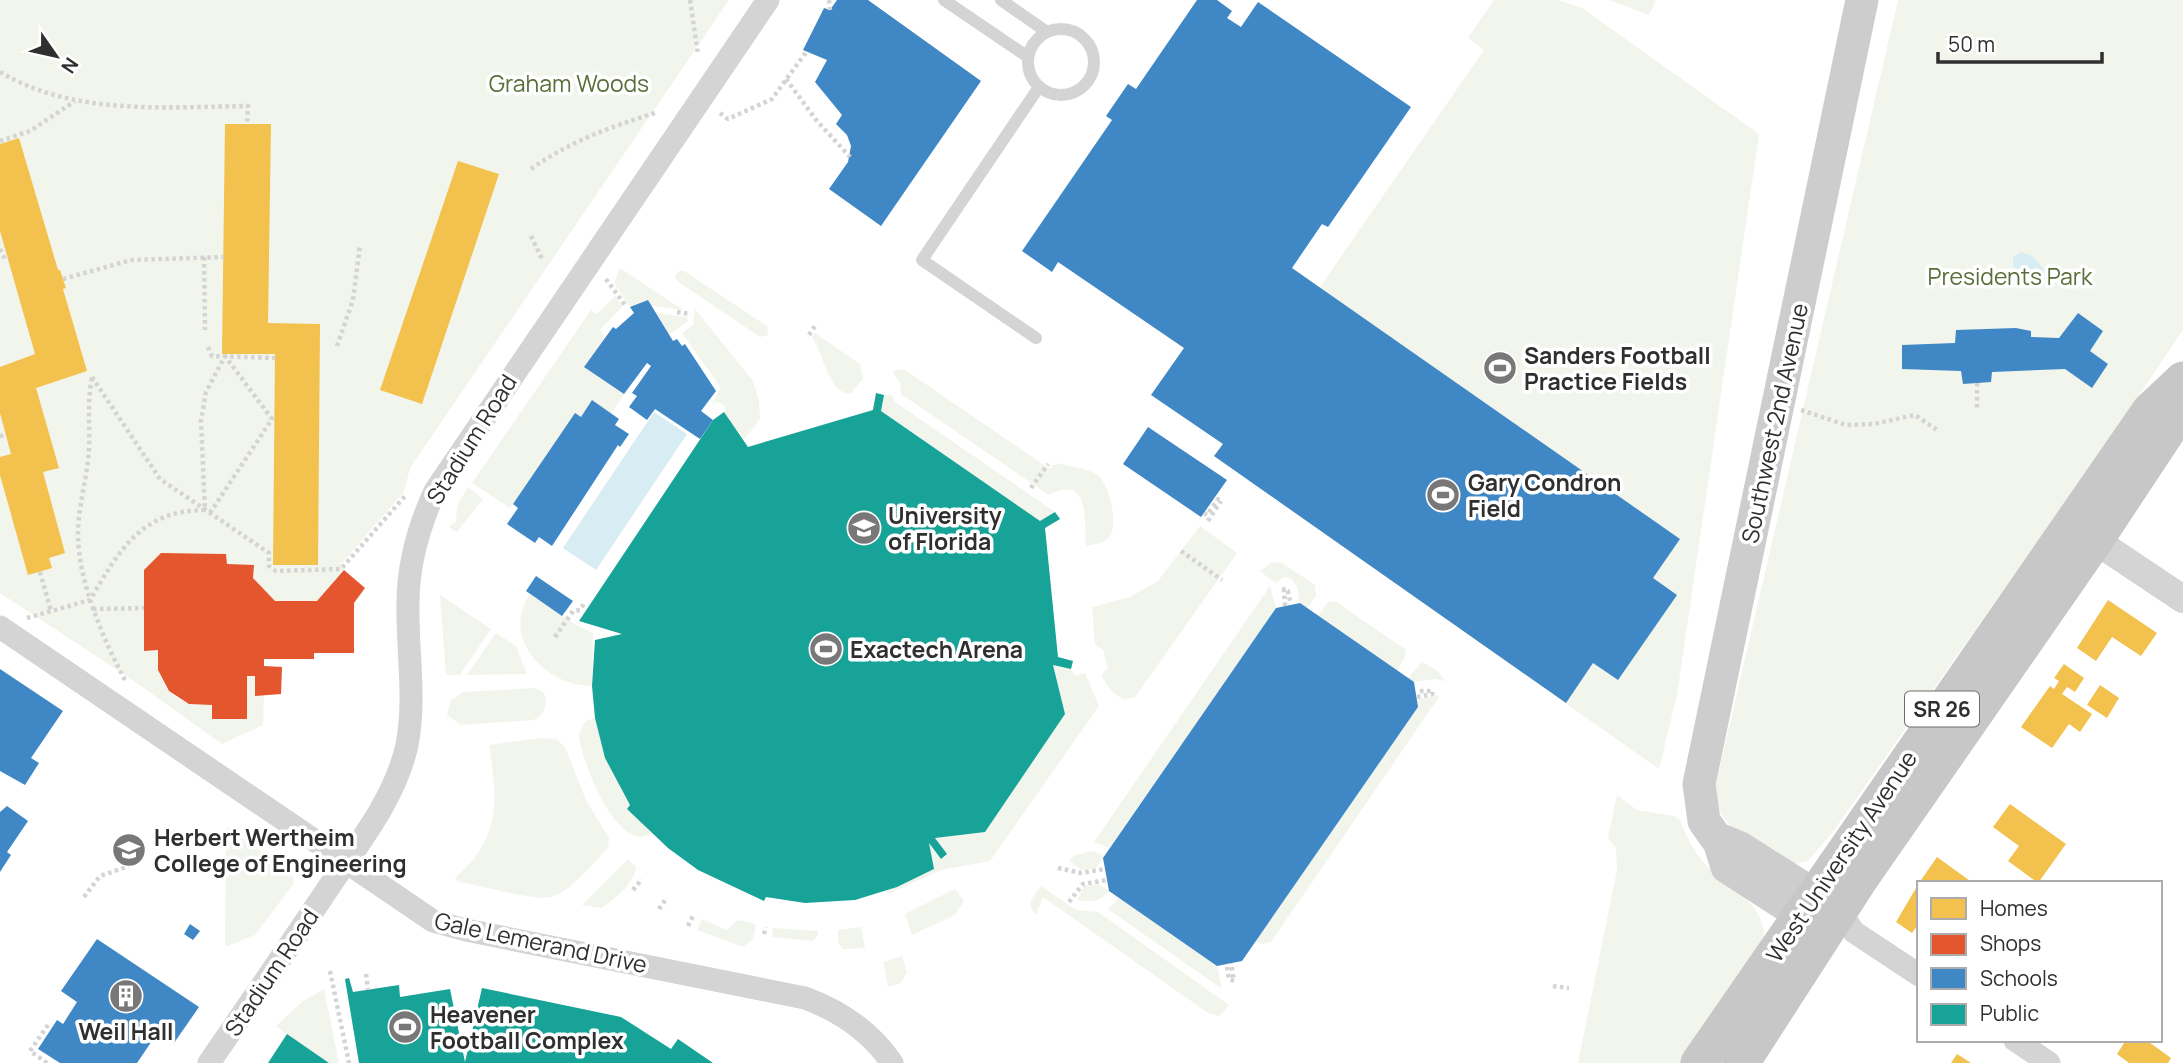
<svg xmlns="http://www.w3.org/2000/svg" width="2183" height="1063" viewBox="0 0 2183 1063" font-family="Manrope,sans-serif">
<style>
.green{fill:#f2f5ec}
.water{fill:#d8ecf3}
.homes{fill:#f2c14e}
.shops{fill:#e4572e}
.schools{fill:#3f88c5}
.public{fill:#17a398}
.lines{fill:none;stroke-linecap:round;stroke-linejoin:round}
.path{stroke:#d4d4d4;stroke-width:4.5;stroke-dasharray:3.5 3.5;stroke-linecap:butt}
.service{stroke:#d4d4d4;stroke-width:12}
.minor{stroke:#d4d4d4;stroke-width:23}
.tertiary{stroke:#d4d4d4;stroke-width:28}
.secondary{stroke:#cdcdcd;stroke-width:33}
.primary{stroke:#c7c7c7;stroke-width:37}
.labels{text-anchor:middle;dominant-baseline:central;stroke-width:7;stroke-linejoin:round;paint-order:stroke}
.shield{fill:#fff;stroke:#6d6d6d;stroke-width:2}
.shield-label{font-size:21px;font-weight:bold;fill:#2f2f2f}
.park-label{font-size:23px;fill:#596e39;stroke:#fff}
.poi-label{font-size:23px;font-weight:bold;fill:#2f2f2f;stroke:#fff;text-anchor:start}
.street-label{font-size:23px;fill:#2f2f2f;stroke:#fff}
</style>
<rect width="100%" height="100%" fill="#fff"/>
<path class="green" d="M0 0H729L410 468 404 492 341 564 344 570 317 601H275L253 578 227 564 226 554 161 553 145 570 144 651 158 650C157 690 174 705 212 705V719H247V676H255V695H264L263 725 222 744 134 681 0 593Z
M1494 0H1558L1582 8 1759 134 1677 695 1659 769 1214 456 1327 293 1320 287 1484 50 1468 38Z
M1609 0H1656L1649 15Z
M1898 0H2183V330L2102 450 1832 833 1808 861 1794 864 1733 829 1719 811 1715 788Z
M620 268 683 310 652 306 648 300 630 307 614 283Z
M679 271H684L767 326 768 335 760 337 677 281 675 276Z
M615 296 623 306 600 330 605 337 584 367 624 394 611 414 592 401 581 417 575 413 510 508 472 483 591 310 597 314Z
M695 309 753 381 759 400 760 419 744 440 725 414V407L719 402 712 403 721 388 682 333 693 325Z
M657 313 687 317 688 321 669 335Z
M815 333 860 364 863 379 851 393C829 396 824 354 812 337Z
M897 369 905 370 1050 469 1055 463C1068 466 1086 467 1097 475 1110 483 1118 523 1110 536 1104 544 1094 544 1086 546 1084 525 1091 472 1049 495L901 394 900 383 893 373Z
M884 395H892L895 402 1055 512 1040 521 881 411Z
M468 487 483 499 457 532 452 530 449 526 456 522 457 506Z
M1200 526 1237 553 1135 697 1124 700 1111 691 1101 675 1108 668 1103 650 1095 645 1092 607 1130 597 1158 581Z
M1272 562 1282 563 1315 585 1316 596 1307 608 1300 603C1298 592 1298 579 1285 577L1275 583 1260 571Z
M1270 586 1276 608 1109 848 1094 842Z
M530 594 578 626 593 633 592 686C546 686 500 639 530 594Z
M440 595 491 629 460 675H446Z
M1335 601 1406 650 1405 657 1397 671 1318 616 1328 602Z
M496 633 516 646 527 674 467 675Z
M1422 662 1438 671 1445 681 1435 679 1414 682 1408 678Z
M1053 665 1071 669 1075 676 1085 673 1099 706 990 861 941 870 888 894 886 891 933 870 929 843 940 859 946 854 935 838 985 831 1065 714Z
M535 688 544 693C548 705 545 715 533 720L461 725 447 715 451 700 463 692Z
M1436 695 1439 697 1271 942 1262 944 1255 941 1418 707 1417 700Z
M595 718 605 758 630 805 627 809 652 833C618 857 580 759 579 734L586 721Z
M541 738 556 739 565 747 586 800 609 838 608 847C597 860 568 894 551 897 532 901 481 885 459 882L455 878C501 838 498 801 489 745Z
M1617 795 1637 810 1674 816 1680 820C1686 837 1695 854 1708 867 1731 890 1767 903 1764 942L1686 1063H1578L1617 870 1616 848 1608 838Z
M226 827 292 873 294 883 255 935 225 947Z
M1093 851 1104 856 1096 868 1082 870 1069 861 1075 855Z
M628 859 636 867C635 882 615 899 602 908L582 905Z
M1098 884 1109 891C1100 902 1090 903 1077 900L1084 886Z
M1041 886 1076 910 1098 912 1229 1005 1219 1016 1208 1013 1043 897 1036 915 1031 908V900Z
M955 889 964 901 955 915 912 935 905 914Z
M1119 898 1217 966 1222 989 1108 909Z
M702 919 726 930 738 920 756 924 753 939 743 947 697 930Z
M861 927 865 948 843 949 838 942V930Z
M773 928 818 931V935L813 941 772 937Z
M902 956 907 972 901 983 888 987 883 962Z
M324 989 339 1063H268L287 1034 276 1026 303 1001Z"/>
<path class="water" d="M2021 252C2035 255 2043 265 2046 278L2040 288 2033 287 2026 274 2013 267V257Z
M654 412 687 434 596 570 563 548Z"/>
<path class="homes" d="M225 124H271L268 323 320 324 318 565H273L275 354H222Z
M19 138 58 270H60L66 288 63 289 87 371 36 388 59 468 43 472 65 553 49 558 52 568 28 575 0 475V457L11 454 0 413V367L35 354 0 231V144Z
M458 161 499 174 422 404 380 390Z
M2108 600 2157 633 2141 656 2112 637 2096 661 2077 648Z
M2064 664 2084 678 2075 692 2067 687 2062 694 2092 714 2080 732 2069 724 2052 748 2021 727 2050 686 2054 689 2059 681 2054 678Z
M2100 685 2119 698 2107 718 2087 705Z
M2010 804 2066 844 2038 883 2008 861 2019 846 1993 827Z
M1937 857 1973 883H1919Z
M1919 883V923L1912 933 1896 922Z
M2126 1040H2146L2171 1058 2168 1063H2129L2117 1054Z
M1957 1054 1971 1063H1951Z"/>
<path class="shops" d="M161 553 226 554 227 564 254 565 253 578 275 601H317L344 570 365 588 354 603V653H314V659H264V666L282 667 281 694 255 696V676H247V719H212V705L189 704 169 691 158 670V650L144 651V570Z"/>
<path class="schools" d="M837 0H868L981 81 881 226 829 189 848 162 851 146 847 135 836 124 842 115 815 82 827 60 803 50 824 8 830 10Z
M1197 0H1217L1232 11 1227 18 1241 27 1258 2 1411 107 1328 227 1322 224 1292 268 1680 539 1653 578 1677 595 1618 680 1593 663 1566 703 1214 456 1223 444 1151 395 1184 348 1058 262 1052 272 1022 251 1112 120 1106 116 1128 84 1136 89Z
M648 300 673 341 677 339 682 346 685 344 716 391 701 411 713 420 700 439 655 409 647 420 629 407 637 396 632 393 651 366 647 363 624 394 584 367 613 327 616 329 634 313 630 307Z
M2078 313 2103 331 2090 351 2108 364 2092 388 2065 369 1992 372 1991 382 1963 384 1961 371 1902 369V345L1955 343 1956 330 2016 328 2031 331V337L2059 338Z
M592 400 619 419 615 425 629 434 620 447 618 445 552 546 539 537 535 543 507 524 518 508 513 504 575 413 581 417Z
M1148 427 1227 480 1201 517 1123 464Z
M536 576 573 601 562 616 526 591Z
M1300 603 1414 682 1418 707 1242 961 1217 966 1109 891 1103 858 1276 608Z
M0 669 63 711 31 758 39 763 25 785 0 771Z
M7 806 28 821 7 852 11 855 0 872V812Z
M190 924 200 931 193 940 184 934Z
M97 939 199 1007 174 1043 158 1032 137 1063H60L38 1049 57 1020 63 1024 77 1002 61 991Z"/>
<path class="public" d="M876 393 884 395 881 411 1040 521 1055 512 1060 519 1045 528 1058 657 1073 661 1071 669 1053 665 1065 714 985 832 935 838 947 854 941 859 929 843 934 869 897 887 855 900 805 903 766 897 764 901 698 870 668 848 627 809 630 805 605 758 595 718 592 686 595 640 622 634 579 621 713 420 724 412 748 447 873 410Z
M349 978 353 992 399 985 400 997 450 989 465 1062 482 988 621 1017 671 1049 678 1039 713 1063H359L345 979Z
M287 1034 329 1063H268Z"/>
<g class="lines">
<path class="path" d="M690 0 698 54
M829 0 830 10
M0 72C74 116 165 107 248 106L247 124
M786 79 817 121 850 157
M720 113 728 119 772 99 807 51
M0 141 30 131 75 101
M531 169C570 141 613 126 658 112
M531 236 542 259
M0 249 5 259 8 258
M204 257 205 330
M63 279 131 260 224 257
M606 279 625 305
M677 312 691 314
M809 335 815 326
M337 346 353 300 360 245
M208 347 212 356 275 358
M92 377 160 479 269 553V566L276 571 341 569 406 495
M92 378C87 402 90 424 89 448 88 476 78 505 78 534 78 582 104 641 126 682
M1977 383V408
M1801 410 1846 425 1874 424 1915 415 1937 430
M0 436 6 435
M1031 488 1048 464
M210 513 272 419 225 356
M1204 513 1207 515 1218 499 1222 501
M1208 521 1221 501
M1181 551 1222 580
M40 572 51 611
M1285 606 1284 589 1288 591 1290 601
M93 609 144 608
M27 618 90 600C119 551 141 510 205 510L201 421 206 392 225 356
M555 637 573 611 580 610 585 602
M1417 697 1432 694 1433 691H1419
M1058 868 1081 873 1105 869
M633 890 642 879
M84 897 100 876 129 866
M1069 902 1083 884 1107 880
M659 909 666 899
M688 926 693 916
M764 934 766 927
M1227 967 1229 979 1234 981 1231 963
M330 971 349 1063
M366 974 368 990
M1553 986 1569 988
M47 1063 30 1051 50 1022"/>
<path class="service" d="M944 0 1028 57
M1001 0 1047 32
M1028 62a33 33 0 1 1 66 0a33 33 0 1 1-66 0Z
M1036 338 922 260 1039 87"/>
<path class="minor" d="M0 627 433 921 466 930 805 998C840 1011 871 1032 892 1063
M1839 911 1854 932 1919 975
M2015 1040 2049 1063
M209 1063C250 1003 291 944 331 884 360 842 396 796 407 745 416 697 407 652 408 603 408 564 419 526 435 491L768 0"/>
<path class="tertiary" d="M2078 529 2183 599"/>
<path class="secondary" d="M1719 841 1727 867 1823 929
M1839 911 1740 848 1716 838 1704 821 1699 784 1862 0"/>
<path class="primary" d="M1699 1063 2150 411 2183 380
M1741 1063 1859 880 2095 540 2181 410 2182 394"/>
</g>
<defs>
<g id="stadium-disc" transform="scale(1.75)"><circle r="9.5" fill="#787878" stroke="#fff"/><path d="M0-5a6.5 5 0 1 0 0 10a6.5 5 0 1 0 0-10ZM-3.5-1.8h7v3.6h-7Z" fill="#fff"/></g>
<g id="university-disc" transform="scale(1.75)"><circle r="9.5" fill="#787878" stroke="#fff"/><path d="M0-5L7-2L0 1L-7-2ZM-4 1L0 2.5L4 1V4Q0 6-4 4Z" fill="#fff"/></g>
<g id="building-disc" transform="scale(1.75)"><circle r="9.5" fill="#787878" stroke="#fff"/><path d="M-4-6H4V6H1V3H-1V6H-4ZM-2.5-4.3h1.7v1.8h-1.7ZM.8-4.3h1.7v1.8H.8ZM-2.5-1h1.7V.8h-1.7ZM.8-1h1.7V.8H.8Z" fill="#fff"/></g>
</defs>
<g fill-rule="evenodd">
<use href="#stadium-disc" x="1500" y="368"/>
<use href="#stadium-disc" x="1443" y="495"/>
<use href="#university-disc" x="864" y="528"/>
<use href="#stadium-disc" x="826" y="649"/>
<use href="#university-disc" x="129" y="850"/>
<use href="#building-disc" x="126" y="996"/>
<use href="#stadium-disc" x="405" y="1027"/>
</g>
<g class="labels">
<rect class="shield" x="1905" y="691.5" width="74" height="35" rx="5"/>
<g class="shield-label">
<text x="1942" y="709">SR 26</text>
</g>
<g class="park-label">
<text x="569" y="83">Graham Woods</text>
<text x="2010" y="276">Presidents Park</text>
</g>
<g class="poi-label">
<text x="1524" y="355">Sanders Football<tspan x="1524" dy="26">Practice Fields</tspan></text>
<text x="1468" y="482">Gary Condron<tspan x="1468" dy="26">Field</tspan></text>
<text x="888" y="515">University<tspan x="888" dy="26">of Florida</tspan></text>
<text x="850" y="649">Exactech Arena</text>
<text x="154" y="837">Herbert Wertheim<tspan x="154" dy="26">College of Engineering</tspan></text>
<text x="430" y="1014">Heavener<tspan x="430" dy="26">Football Complex</tspan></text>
<text x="126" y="1031" text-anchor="middle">Weil Hall</text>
</g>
<g class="street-label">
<text transform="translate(1774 423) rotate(-78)">Southwest 2nd Avenue</text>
<text transform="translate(471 439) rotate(-58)">Stadium Road</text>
<text transform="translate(1841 856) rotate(-56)">West University Avenue</text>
<text transform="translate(541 942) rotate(12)">Gale Lemerand Drive</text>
<text transform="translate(271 972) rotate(-56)">Stadium Road</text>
</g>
</g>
<rect x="1917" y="881" width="245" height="161" fill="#ffffff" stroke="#acacac" stroke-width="2"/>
<rect x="1931" y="898" width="35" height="21" fill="#f2c14e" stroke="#acacac" stroke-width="2"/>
<text x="1980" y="916" font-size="21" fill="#2f2f2f">Homes</text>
<rect x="1931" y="934" width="35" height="21" fill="#e4572e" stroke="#acacac" stroke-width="2"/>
<text x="1980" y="951" font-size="21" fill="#2f2f2f">Shops</text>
<rect x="1931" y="968" width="35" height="21" fill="#3f88c5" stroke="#acacac" stroke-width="2"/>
<text x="1980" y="986" font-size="21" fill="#2f2f2f">Schools</text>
<rect x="1931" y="1004" width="35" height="21" fill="#17a398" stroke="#acacac" stroke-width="2"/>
<text x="1980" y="1021" font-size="21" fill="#2f2f2f">Public</text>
<g transform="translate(56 56) rotate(124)" stroke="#ffffff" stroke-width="5" paint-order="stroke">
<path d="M0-5L12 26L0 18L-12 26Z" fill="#2f2f2f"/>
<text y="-10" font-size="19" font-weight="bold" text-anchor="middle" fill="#2f2f2f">N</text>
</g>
<path d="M1938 52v10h164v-10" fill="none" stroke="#2f2f2f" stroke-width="3.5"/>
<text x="1948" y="52" font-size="21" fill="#2f2f2f" stroke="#ffffff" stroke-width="5" paint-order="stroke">50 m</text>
</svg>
